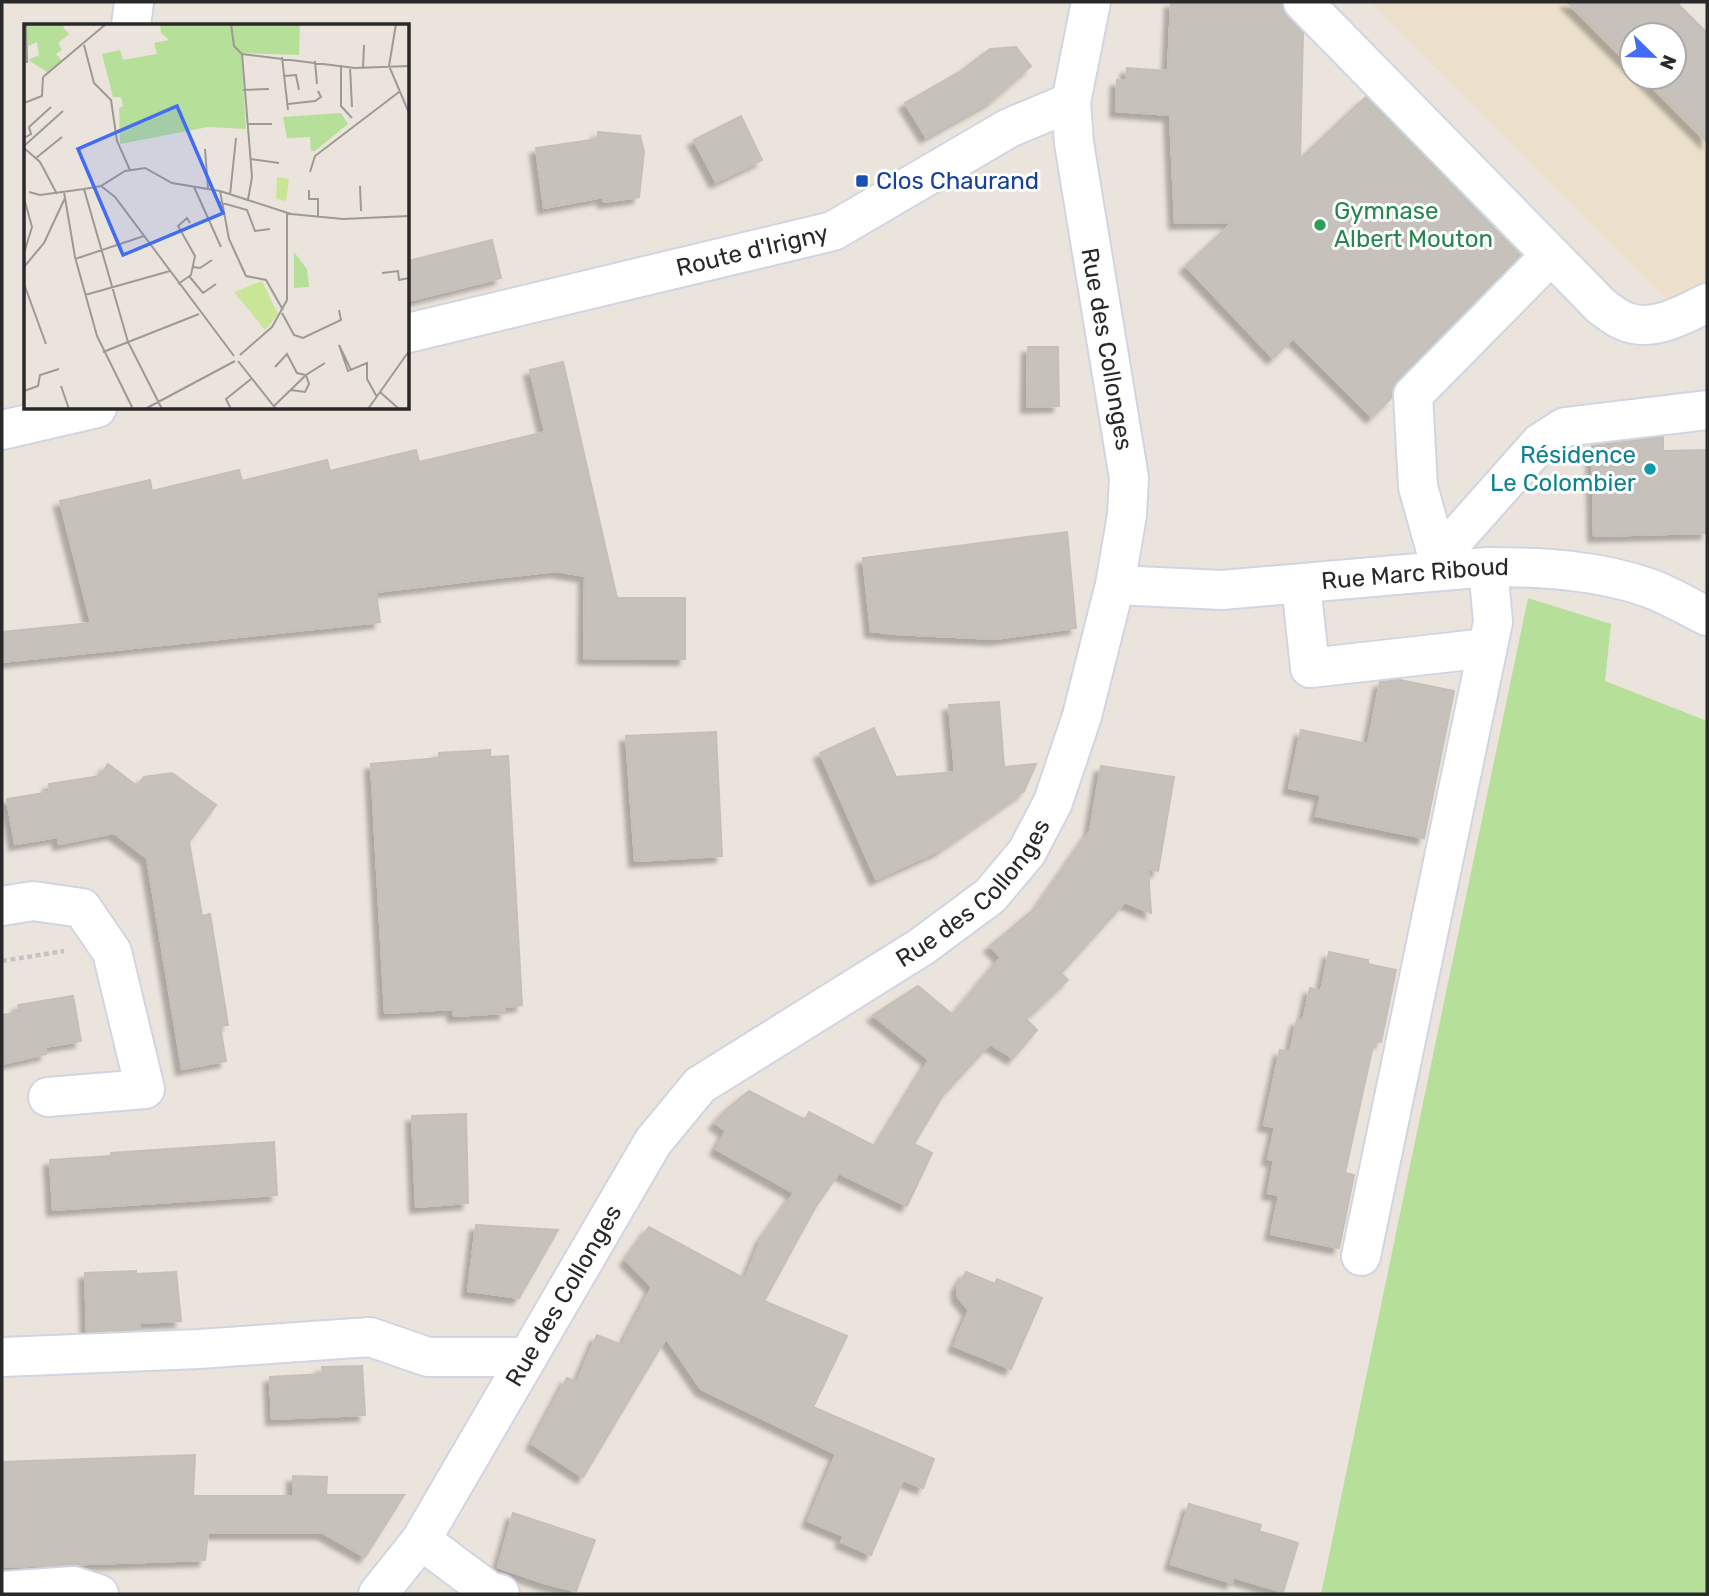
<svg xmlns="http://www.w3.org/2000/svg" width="1709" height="1596" viewBox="0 0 1709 1596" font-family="Rubik,sans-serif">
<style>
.education{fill:#ece0cc;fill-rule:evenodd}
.green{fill:#b6df9a}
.building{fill:#c6c1bb;stroke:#c6bfb6;stroke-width:2;filter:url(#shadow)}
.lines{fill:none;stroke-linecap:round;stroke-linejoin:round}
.minor-casing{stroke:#d1d5e2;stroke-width:42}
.path{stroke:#c3c3c3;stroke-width:4.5;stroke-dasharray:5 3.5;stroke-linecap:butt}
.minor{stroke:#fff;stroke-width:38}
.transit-dot{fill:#1a4fb4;stroke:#fff;stroke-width:2.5}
.leisure-dot{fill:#2e9e5b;stroke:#fff;stroke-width:2.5}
.culture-dot{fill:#0f9aa8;stroke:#fff;stroke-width:2.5}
.labels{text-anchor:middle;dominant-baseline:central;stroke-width:6;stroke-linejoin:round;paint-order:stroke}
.transit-label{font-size:24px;fill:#164399;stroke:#fff;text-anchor:start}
.leisure-label{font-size:24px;fill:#27864d;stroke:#fff;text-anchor:start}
.street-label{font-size:24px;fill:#292929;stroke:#fff}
.culture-label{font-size:24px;fill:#0d838f;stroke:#fff;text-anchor:end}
.inset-road{fill:none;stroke:#9d9994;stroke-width:2}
.view{fill:#426cf1;fill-opacity:0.15;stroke:#426cf1;stroke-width:3.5}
.inset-edge{fill:none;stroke:#292929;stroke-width:3.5}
</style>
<defs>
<filter id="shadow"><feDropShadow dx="-6" dy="6" stdDeviation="2" flood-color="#0004"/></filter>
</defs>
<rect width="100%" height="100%" fill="#ebe4dc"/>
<path class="education" d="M1370 2H1676L1707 33V49L1700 58 1707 65V293L1673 306ZM1632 35H1674V77H1632Z"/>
<path class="green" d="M1528 598 1611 624 1605 681 1707 721V1594H1321Z"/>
<path class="building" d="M1171 2H1282V8L1287 17 1303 33 1300 159 1366 97 1520 255 1397 380 1392 388 1391 398 1372 417 1293 338 1273 358 1186 266 1233 222 1175 223 1170 115 1116 111 1117 80 1126 81 1127 68 1168 71Z
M1567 2H1676L1707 33V142L1642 77H1674V35H1632V67Z
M1016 47 1031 66 992 100 926 137 905 103 961 71 990 49Z
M741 116 762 160 716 182 694 140Z
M598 132 640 136 644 152 639 197 604 202 603 197 544 208 536 148 598 139Z
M492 240 501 278 408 301V261Z
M1028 347H1058L1059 406 1027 407Z
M563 362 617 598H685V659L584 658 585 576 556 571 376 592 380 622 2 662V632L91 623 60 501 150 480 152 491 239 470 242 481 327 460 330 471 416 450 419 462 545 432 530 370Z
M1663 437V451L1707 450V533L1594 536 1592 446Z
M1067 532 1076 628 995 639 895 634 871 631 863 558Z
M1400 680 1454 691 1424 838 1316 816 1321 795 1289 788 1301 730 1368 744 1380 682Z
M999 702 1004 767 1036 764 1024 791 940 850 876 879 820 753 874 728 896 777 955 772 949 705Z
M716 732 722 856 635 861 626 736Z
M490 750V757L508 756 522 1005 505 1007V1013L454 1016 453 1009 385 1013 371 764 439 758V753Z
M108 764 137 786 144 777 172 773 216 805 189 842 202 916 210 914 228 1025 220 1026 226 1061 182 1069 147 858 114 833 59 844 58 837 15 844 7 799 50 792 49 784 100 776Z
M1101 766 1174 777 1158 871 1148 869 1151 913 1125 902 1061 973 1068 980 1026 1019 1037 1030 1013 1058 990 1044 943 1095 914 1144 932 1153 907 1206 839 1173 816 1206 764 1301 847 1336 813 1407 934 1459 923 1488 903 1480 871 1555 841 1542 844 1536 808 1521 836 1454 701 1389 666 1338 583 1477 532 1444 567 1378 577 1382 597 1335 622 1345 652 1287 626 1260 649 1227 745 1279 762 1238 794 1193 716 1149 726 1131 715 1123 726 1110 749 1091 805 1120 809 1112 876 1147 929 1060 873 1015 918 986 953 1015 1001 957 990 946 1038 906 1090 831Z
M1329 952 1368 960V964L1396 970 1381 1042 1374 1041 1345 1173 1354 1175 1339 1248 1271 1234 1279 1195 1268 1193 1274 1160 1268 1159 1275 1127 1264 1125 1280 1050 1290 1052 1297 1020 1303 1021 1310 988 1321 991Z
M73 996 81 1041 45 1047 46 1054 2 1064V1015L20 1012 18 1005Z
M466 1114 468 1203 416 1207 412 1116Z
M274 1142 277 1195 53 1210 50 1160 111 1156V1153Z
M476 1225 558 1230 519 1298 468 1291Z
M136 1271V1274L176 1272 181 1321 139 1323 140 1329 87 1332 85 1273Z
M966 1272 995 1284 997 1279 1042 1298 1011 1369 954 1346 969 1310 958 1297 957 1287Z
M362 1366 365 1415 272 1419 270 1377 323 1374 322 1367Z
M195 1455 193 1496H293V1476L327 1477 326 1495H404L365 1557 323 1533H208L205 1560 2 1567V1462Z
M1189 1504 1261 1525 1259 1531 1298 1543 1283 1592 1233 1577 1232 1583 1171 1564Z
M513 1513 595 1540 576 1591 544 1583 498 1567Z"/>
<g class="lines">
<g class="minor-casing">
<g id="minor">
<path d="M1303 2 1601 306C1608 311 1616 318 1624 321 1652 333 1683 315 1707 303"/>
<path d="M131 26 134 2"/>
<path id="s1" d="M408 333 833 231 1009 128 1071 102"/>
<path d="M2 430 97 408"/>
<path d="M1438 558 1418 487 1413 395 1551 255"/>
<path d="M1440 571 1438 558 1540 443 1565 427 1707 410"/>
<path d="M1301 584 1310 668 1487 648"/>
<path id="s2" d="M1115 585 1222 590 1488 567C1541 567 1598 570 1649 588 1669 595 1688 607 1707 616"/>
<path d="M2 906 33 901 82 908 112 952 145 1089 48 1097"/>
<path d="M1361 1256 1493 622 1488 567"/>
<path d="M2 1357 199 1349 370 1337 428 1357H526"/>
<path d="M421 1540 489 1591 500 1594"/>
<path d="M2 1591 74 1586 99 1594"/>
<path id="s3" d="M378 1594 421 1540 653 1142 700 1085 921 947 990 896 1027 852 1053 802 1082 716 1115 585 1127 515 1129 478 1074 143 1071 102 1091 2"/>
</g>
</g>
<path class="path" d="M2 961 64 951"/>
<use href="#minor" class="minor"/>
</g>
<rect class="transit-dot" x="855" y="174" width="14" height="14" rx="3.5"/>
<circle class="leisure-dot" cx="1320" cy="225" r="7"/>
<circle class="culture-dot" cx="1650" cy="469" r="7"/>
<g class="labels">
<g class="transit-label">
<text x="876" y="181">Clos Chaurand</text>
</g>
<g class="leisure-label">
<text x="1334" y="211">Gymnase<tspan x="1334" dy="28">Albert Mouton</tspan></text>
</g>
<g class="street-label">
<text stroke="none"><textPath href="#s1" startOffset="354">Route d'Irigny</textPath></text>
<text transform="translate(1107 349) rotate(80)">Rue des Collonges</text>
<text stroke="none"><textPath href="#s2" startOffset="301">Rue Marc Riboud</textPath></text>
<text stroke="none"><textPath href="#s3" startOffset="940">Rue des Collonges</textPath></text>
<text stroke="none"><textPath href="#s3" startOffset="352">Rue des Collonges</textPath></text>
</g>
<g class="culture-label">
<text x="1636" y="455">Résidence<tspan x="1636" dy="28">Le Colombier</tspan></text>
</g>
</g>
<g transform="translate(24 24)">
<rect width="385" height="385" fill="#ebe4dc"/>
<path d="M3 0H42L39 3 45 10 34 19 38 26 32 30 38 37 23 48 4 36 15 31 13 18 4 22ZM136 0H276L275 31 217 29 222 105 184 103 96 120 95 84 99 82 97 73H89L78 30 96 26 99 36 133 30 130 19 145 16 137 9ZM317 89 324 100 291 127H287L286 113 263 114 259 93ZM270 228 283 245 285 263 270 264Z" fill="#b6df9a"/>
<path d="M253 153 265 155 262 177 252 175ZM238 257 254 290 241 306 210 268Z" fill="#c9e697"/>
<path class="inset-road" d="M2 0 3 39M207 0 210 22 218 30 228 153 224 176M372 0 365 42 385 89M60 21 70 59 87 76 93 117 106 146M218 30 331 44 385 42M258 33 264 86M291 37 293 60M317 41V82L328 94M326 43 328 83M339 45 340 21M260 52 272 51 275 66M19 53 82 0M219 66 245 65M0 79 18 72 19 53M264 80 291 77 297 73 294 67M223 100H248M0 114 7 110 5 103 27 83M0 122 39 87M0 124 16 138 33 170M181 125 184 164M12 134 38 113M226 135 255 139M286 148 291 132 375 68M77 162 91 173 210 332M336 162 337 187M170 163 197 223M60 165 104 318 138 385M285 166V175H294V193M196 167 205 215 222 252 242 256 259 286M5 168 16 171 60 165 77 162 101 147 121 144 148 159 196 167 267 190 319 195 385 192M40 168 51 233 73 312 109 385M206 171 212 114M0 174 8 203 0 229M195 178 223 186 231 207 246 205M51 235 120 212M0 243 20 219 41 174M169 243 176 244 188 236M358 249 374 247 375 256 385 254M165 252 179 269 192 260M0 260 22 320M154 260 167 251 171 232 154 202 163 194 166 199M61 271 146 247M258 289 270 311 279 314 317 296 315 286M79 328 175 290M216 331 248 303 263 276V189M214 337 252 385M327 346 315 321 324 347 343 339V355L353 373M37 362 45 385M267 366 281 368 285 360 282 351 301 339M0 367 14 362 16 351 35 345M356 368 375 385M250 382 282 351 273 349 263 330 251 343M121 385 211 337M207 385 202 375 227 355M344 385 385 327"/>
<path class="view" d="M153 82 199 189 99 231 54 125Z"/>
<rect width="385" height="385" class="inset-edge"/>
</g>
<rect width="1709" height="1596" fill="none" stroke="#292929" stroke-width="7"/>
<g transform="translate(1653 56) rotate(113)"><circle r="33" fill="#ffffff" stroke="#a9a9a9" stroke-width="2"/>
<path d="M0-5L12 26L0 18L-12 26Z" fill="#426cf1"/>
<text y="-10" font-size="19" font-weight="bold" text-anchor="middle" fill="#292929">N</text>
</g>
</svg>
